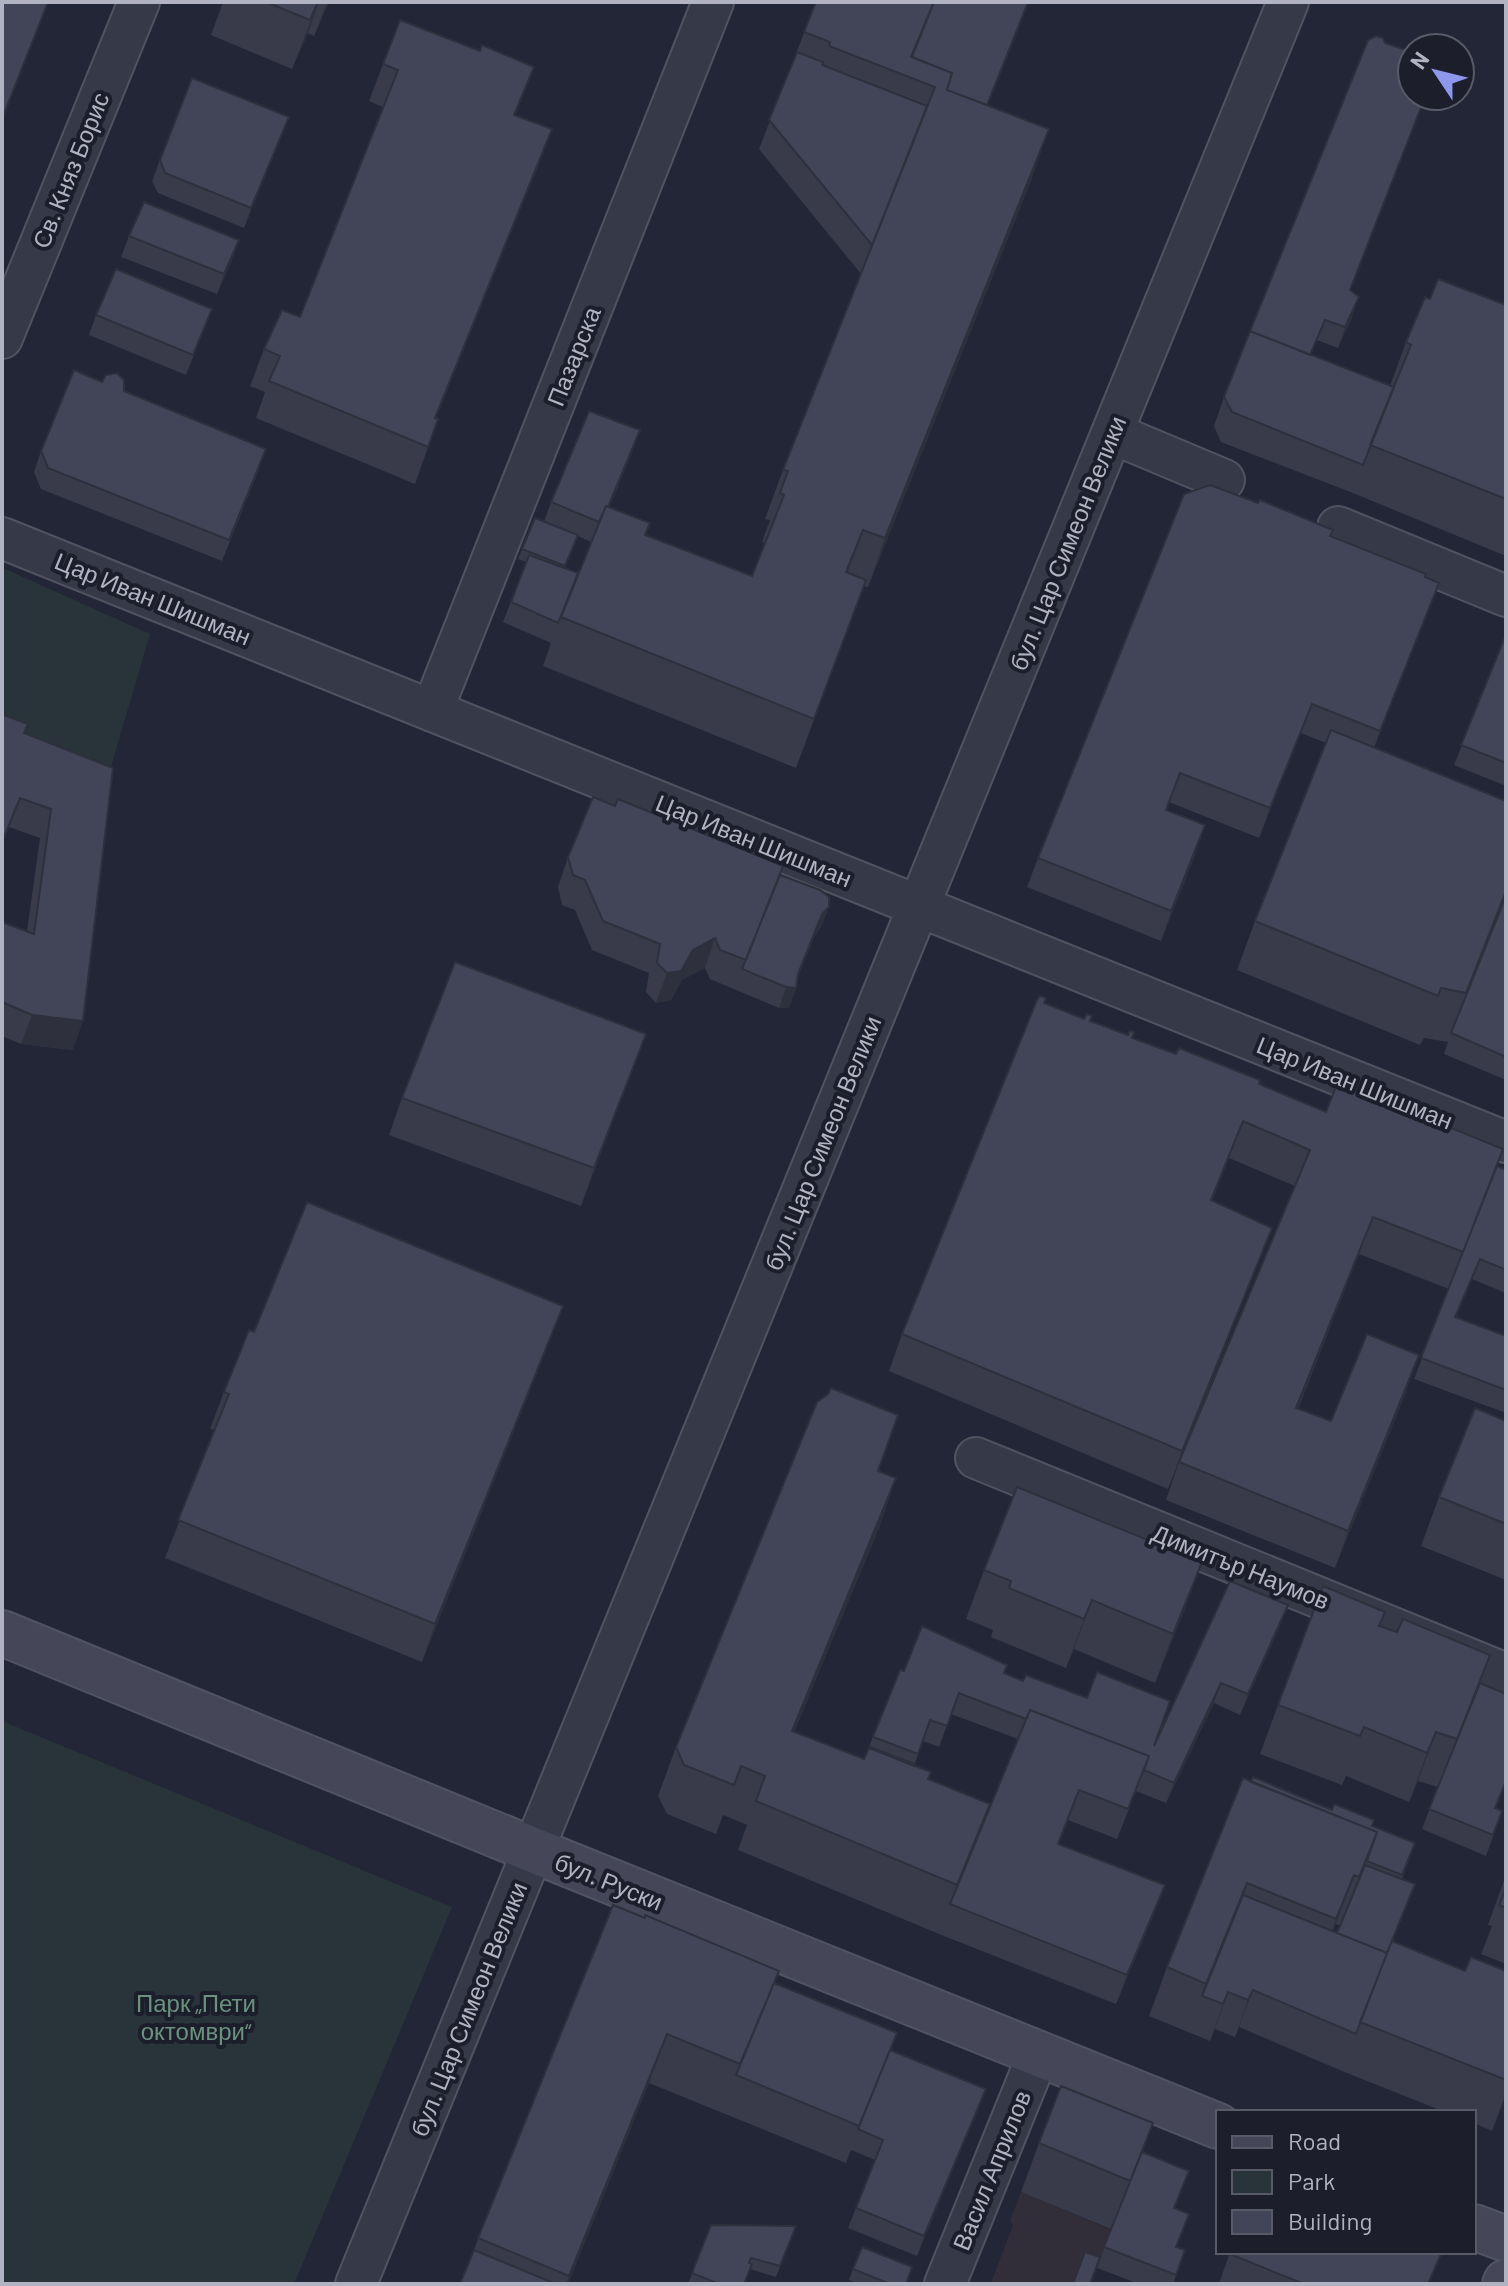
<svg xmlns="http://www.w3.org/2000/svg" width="1508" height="2286" viewBox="0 0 1508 2286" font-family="Barlow,sans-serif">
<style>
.medical{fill:#322e39}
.green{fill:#28343a}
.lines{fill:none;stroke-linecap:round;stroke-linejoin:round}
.street-casing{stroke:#515361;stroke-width:44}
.secondary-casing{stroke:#515361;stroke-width:48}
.street{stroke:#363947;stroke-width:40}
.secondary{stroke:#454759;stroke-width:44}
.wall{fill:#393b4b;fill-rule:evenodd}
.shaded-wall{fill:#2e303d}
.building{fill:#424557;stroke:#2e303d;stroke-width:2}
.labels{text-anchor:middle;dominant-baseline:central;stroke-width:8;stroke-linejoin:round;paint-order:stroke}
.street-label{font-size:24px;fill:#b1b3c3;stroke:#1c1e2b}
.park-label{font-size:24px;fill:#6b917f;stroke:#1c1e2b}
</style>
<rect width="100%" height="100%" fill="#232636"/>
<path class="medical" d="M1021 2192 1112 2230 1097 2268 1073 2284 991 2283 1013 2225 1010 2221Z"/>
<path class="green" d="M5 569 150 634 102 797 2 747V576Z
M2 1721 452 1907 294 2284H2Z"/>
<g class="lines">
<g class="street-casing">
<path id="street" d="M2 338 139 2
M1112 433 1224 480
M1338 527 1506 596
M2 538 1506 1142
M432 711 713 2
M976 1458 1506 1674
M356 2284 1288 2
M945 2284 1038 2055"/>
</g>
<g class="secondary-casing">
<path id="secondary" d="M2 1633 533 1850 1218 2126
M1474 2227 1506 2239
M1505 2284 1506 2282"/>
</g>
<use href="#street" class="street"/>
<use href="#secondary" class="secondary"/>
</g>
<path class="wall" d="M223 2H329L314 36 308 33 292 69 211 35Z
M816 2H1029L988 105 1032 178 868 587 864 586 796 768 543 666 551 643 503 622 526 562 518 559 535 518 544 522 551 502 633 450 609 508 645 535 752 576 765 543 762 542 770 520 765 519 783 470 861 274 759 149ZM578 536 591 542 578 573 565 568Z
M383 64 516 116 538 166 436 418 438 419 415 484 256 418 265 392 250 386 264 349 300 317 383 107 369 101Z
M1406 89 1350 290 1352 317 1338 348 1317 340 1311 355 1390 386 1406 342 1430 299 1506 305V556L1353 493 1221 442 1214 426 1224 397Z
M281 137 244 228 158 193 152 181 160 160Z
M129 236 232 260 217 294 121 257Z
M212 309 186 375 89 335 96 315Z
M124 391 259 469 222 561 41 489 34 472 41 451Z
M1331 536 1425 577 1428 612 1374 748 1506 896V1080L1444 1054 1448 1042 1424 1038 1420 1045 1237 970 1255 921 1326 743 1301 733 1259 838 1169 802 1166 810 1195 855 1161 941 1027 887 1038 858Z
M1506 637V786L1454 765Z
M2 719 28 724 24 733 113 768 73 1050 21 1044 2 1036V922L27 931 40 838 9 827Z
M568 857 780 876 829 907 821 927 815 935 798 977 796 988 789 1008H779L710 979 705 968 682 980 671 1000 656 1003 646 992 649 973 592 950 575 910 562 905 558 887Z
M1044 1003 1132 1038 1259 1084 1326 1112 1506 1170V1293L1472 1279 1456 1317 1506 1336V1413L1414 1379 1449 1289 1359 1254 1298 1409 1331 1421 1406 1392 1335 1568 1166 1500 1179 1462 1295 1186 1229 1158 1212 1201 1258 1265 1168 1489 889 1371 902 1334Z
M646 1034 581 1206 389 1135 402 1098Z
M563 1306 549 1343 422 1662 165 1558 215 1430 210 1429 224 1392 254 1332Z
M1506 1421V1580L1421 1546 1439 1497Z
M878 1471 896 1478 879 1528 794 1732 864 1759 900 1670 904 1671 1004 1673 1154 1746 1280 1626 1240 1715 1214 1703 1166 1803 1136 1791 1138 1786 1117 1839 1068 1820 1059 1844 1154 1914 1116 2004 939 1934 738 1850 747 1825 723 1815 716 1834 667 1814 658 1796 676 1747ZM951 1714 1018 1739 983 1824 914 1766 923 1741 939 1747Z
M1202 1562 1184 1611 1155 1683 1074 1649 1066 1668 991 1637 993 1630 966 1619 984 1570Z
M1380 1626 1397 1632 1490 1655 1480 1683 1496 1808 1502 1811 1486 1856 1422 1829 1438 1787 1418 1781 1409 1802 1346 1776 1342 1785 1260 1754 1278 1705Z
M1243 1778 1415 1843 1402 1879 1393 1942 1465 1971H1506V2095L1492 2131 1474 2123V2112H1445L1342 2071 1239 2027 1235 2037 1215 2029 1210 2041 1149 2016 1167 1967ZM1336 1924 1340 1926 1337 1933 1333 1931Z
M1506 1875V1964L1481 1954 1492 1926 1488 1925Z
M613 1905 774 1983 890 2050 978 2109 917 2256 848 2228 875 2160 851 2150 846 2163 649 2083 568 2284H460Z
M1153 2123 1142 2152 1174 2209 1177 2247 1185 2250 1173 2284H1139L1097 2268 1111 2229 1021 2192 1039 2143Z
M711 2225 796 2226 776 2277 750 2269 744 2284H688Z
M1230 2252 1430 2284H1219Z
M853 2269 906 2284H859L849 2280Z"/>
<path class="shaded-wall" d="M48 2H49L2 122V119Z
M318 2H319L308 33 292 69Z
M327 2H329L314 36Z
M1028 2H1029L975 137 985 108Z
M534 67 520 104 501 152 514 115Z
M289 117 281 137 244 228 251 208Z
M552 129 538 166 425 445 435 418Z
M1049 129 1032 178 868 587 885 538Z
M239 240 232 260 217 294 224 274Z
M1359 297 1352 317 1338 348 1345 327Z
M640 430 633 450 594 543 602 523Z
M863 530 845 579 846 572Z
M866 580 848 629 796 768 814 719Z
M1439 583 1428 612 1369 760 1380 731Z
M1312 704 1301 733 1259 838 1270 808Z
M1205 825 1195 855 1161 941 1171 911Z
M829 907 821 927 815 935 793 988H796L789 1008H779L786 987 822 914Z
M715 938 705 968 682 980 671 1000 656 1003 667 973 693 950Z
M32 1015 83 1021 73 1050 21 1044Z
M646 1034 632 1071 581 1206 594 1168Z
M1243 1121 1229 1158 1197 1238 1211 1200Z
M1373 1217 1359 1254 1283 1445 1296 1408Z
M1272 1228 1258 1265 1168 1489 1182 1451Z
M1480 1259 1472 1279 1448 1337 1455 1317Z
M563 1306 549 1343 422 1662 435 1624Z
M1419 1355 1406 1392 1335 1568 1348 1531Z
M896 1478 879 1528 774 1780 792 1731Z
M1202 1562 1184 1611 1155 1683 1173 1634Z
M1092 1600 1074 1649 1066 1668 1084 1619Z
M1288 1605 1280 1626 1240 1715 1248 1694Z
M1221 1683 1214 1703 1166 1803 1174 1783Z
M1436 1732 1418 1781 1409 1802 1427 1753Z
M1354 1875 1336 1924 1319 1968 1336 1919Z
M1165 1885 1154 1914 1116 2004 1127 1975Z
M1253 1990 1239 2027 1235 2037 1248 2000Z
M1228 1992 1215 2029 1210 2041 1223 2004Z
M667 2034 649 2083 568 2284H566Z
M986 2089 978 2109 917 2256 924 2236Z
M1506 2092V2095L1492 2131Z"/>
<path class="building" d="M2 2H48L2 119Z
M266 2H318L310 20Z
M816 2H934L911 57 952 73 947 90 1049 129 885 538 863 530 846 572 866 580 814 719 561 617 606 506 650 523 645 535 752 576 784 495 780 493 788 471 783 470 935 87 829 46 830 42 804 32Z
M934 2H1028L987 105 947 90 952 73 912 57Z
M400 20 480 51 482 45 534 67 514 115 552 129 435 418 438 419 428 447 269 381 280 356 264 349 282 310 300 317 398 70 383 64Z
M1376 36 1383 38 1385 43 1412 52V71L1405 89 1412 92V96L1425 97 1350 290 1359 297 1345 327 1325 320 1310 355 1250 331 1368 40Z
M797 52 823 62 822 65 927 106 872 245 769 120Z
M192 78 289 117 251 208 165 173 160 160Z
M144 202 239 240 224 274 129 236Z
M116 269 212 309 193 355 96 315Z
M1438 279 1506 305V499L1370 445 1411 345 1406 342 1425 297 1430 299Z
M1250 331 1394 387 1363 465 1232 412 1224 397Z
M74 370 102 382 106 375 117 373 124 380V391L266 449 229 540 48 468 41 451Z
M589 411 640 430 608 507 606 506 599 522 551 502Z
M1210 485 1258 503 1260 500 1333 530 1330 536 1426 574 1425 577 1439 583 1380 731 1312 704 1270 808 1180 773 1166 810 1205 825 1171 911 1038 858 1184 494Z
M535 518 578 535 565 566 522 549Z
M529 555 578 573 558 623 511 602Z
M1505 637H1506V763L1461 745Z
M4 715 28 724 24 733 113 768 83 1021 32 1015 2 1002V922L34 934 51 809 20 798 2 842V719Z
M1331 730 1506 801V891L1466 993 1441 988 1438 996 1255 921Z
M593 797 615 806 618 799 783 866 746 960 720 950 715 938 693 950 681 971 667 973 657 963 660 944 603 921 585 880 573 875 568 857Z
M780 875 820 890 829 897V907L822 914 798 974 796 988 786 987 742 969Z
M1506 896V1057L1451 1033Z
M455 962 646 1034 594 1168 402 1098Z
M1040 996 1046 998 1044 1003 1084 1019 1087 1014 1092 1016 1090 1021 1128 1035 1130 1031 1134 1032 1132 1038 1176 1054 1179 1048 1260 1080 1259 1084 1326 1112 1338 1082 1503 1149 1463 1252 1373 1217 1296 1408 1331 1421 1367 1334 1419 1355 1348 1531 1179 1462 1310 1150 1243 1121 1211 1200 1272 1228 1182 1451 902 1334 1037 1000Z
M1497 1166 1506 1170V1270L1480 1259 1455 1317 1506 1336V1390L1421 1358Z
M307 1202 563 1306 435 1624 178 1520 229 1394 224 1392 249 1330 254 1332Z
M831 1388 898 1415 878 1471 896 1478 792 1731 864 1759 869 1748 931 1772 928 1779 990 1804 957 1885 756 1801 765 1776 741 1766 734 1785 684 1765 676 1747 817 1402 828 1394Z
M1475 1408 1506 1421V1524L1439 1497Z
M1017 1487 1202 1562 1173 1634 1092 1600 1084 1619 1009 1588 1011 1581 984 1570Z
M1230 1581 1288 1605 1248 1694 1221 1683 1174 1783 1144 1770 1149 1756 1030 1710 1026 1719 959 1693 947 1726 930 1720 918 1754 873 1737 900 1670 904 1671 922 1626 1007 1665 1004 1673 1023 1681 1026 1675 1087 1698 1097 1672 1170 1701 1154 1746Z
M1323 1586 1385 1612 1379 1626 1397 1632 1403 1619 1490 1655 1457 1739 1436 1732 1427 1753 1364 1727 1360 1736 1278 1705Z
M1480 1683 1506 1694V1781L1495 1808 1502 1811 1493 1835 1429 1809Z
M1030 1710 1149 1756 1128 1809 1079 1790 1058 1844 1165 1885 1127 1975 950 1904Z
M870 1747 915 1764 914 1766 869 1748Z
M1253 1777 1332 1810 1334 1804 1374 1820 1372 1826 1415 1843 1402 1875 1367 1861 1377 1832 1251 1782Z
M1243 1778 1377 1832 1359 1877 1354 1875 1336 1919 1247 1883 1206 1984 1167 1967Z
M1365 1865 1415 1884 1387 1953 1337 1933Z
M1506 1889V1908L1499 1905Z
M1243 1895 1387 1953 1356 2034 1253 1990 1248 2000 1228 1992 1223 2004 1202 1996Z
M613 1905 645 1918V1915L779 1971 740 2064 667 2034 569 2276 478 2238Z
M1392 1941 1465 1971 1471 1957 1506 1971V2080L1360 2022Z
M774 1983 897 2033 859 2126 736 2075Z
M890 2050 986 2089 924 2236 856 2208 883 2140 858 2129Z
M1061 2086 1153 2123 1130 2181 1039 2143Z
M1142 2152 1189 2171 1174 2208 1189 2214 1176 2247 1185 2250 1176 2275 1104 2247Z
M711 2225 796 2226 780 2266 751 2258 749 2263 752 2264 744 2284H719L692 2273Z
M862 2247 912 2267 906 2284H890L853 2269Z
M474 2250 556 2284H460Z
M1085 2252 1100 2257 1090 2284H1073Z
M1230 2252H1436L1441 2254 1428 2284H1304L1230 2254Z"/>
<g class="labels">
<g class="street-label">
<text transform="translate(70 170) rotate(-68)">Св. Княз Борис</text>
<text transform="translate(573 356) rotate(-68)">Пазарска</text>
<text transform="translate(1067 543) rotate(-68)">бул. Цар Симеон Велики</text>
<text transform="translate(153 598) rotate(22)">Цар Иван Шишман</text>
<text transform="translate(754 840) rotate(22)">Цар Иван Шишман</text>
<text transform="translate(1355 1082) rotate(22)">Цар Иван Шишман</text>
<text transform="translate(822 1143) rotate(-68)">бул. Цар Симеон Велики</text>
<text transform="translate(1241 1566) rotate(22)">Димитър Наумов</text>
<text transform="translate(609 1881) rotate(22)">бул. Руски</text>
<text transform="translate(468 2009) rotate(-68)">бул. Цар Симеон Велики</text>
<text transform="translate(991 2170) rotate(-68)">Васил Априлов</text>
</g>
<g class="park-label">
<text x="196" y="2002">Парк „Пети<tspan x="196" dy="28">октомври“</tspan></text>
</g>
</g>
<rect width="1508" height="2286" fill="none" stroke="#b1b3c3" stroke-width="8"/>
<rect x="1216" y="2110" width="260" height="144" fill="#1c1e2b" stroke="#585a68" stroke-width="2"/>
<rect x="1232" y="2136" width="40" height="12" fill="#454759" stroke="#585a68" stroke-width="2"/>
<text x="1288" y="2150" font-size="24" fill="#b1b3c3">Road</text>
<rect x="1232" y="2170" width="40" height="24" fill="#28343a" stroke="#585a68" stroke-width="2"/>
<text x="1288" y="2190" font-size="24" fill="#b1b3c3">Park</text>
<rect x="1232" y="2210" width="40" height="24" fill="#424557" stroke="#585a68" stroke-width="2"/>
<text x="1288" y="2230" font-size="24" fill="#b1b3c3">Building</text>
<g transform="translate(1436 72) rotate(305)"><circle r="38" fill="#1c1e2b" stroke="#585a68" stroke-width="2"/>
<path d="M0-6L14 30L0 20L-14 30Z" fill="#8e97eb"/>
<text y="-12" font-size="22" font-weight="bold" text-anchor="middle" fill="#b1b3c3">N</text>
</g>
</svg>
